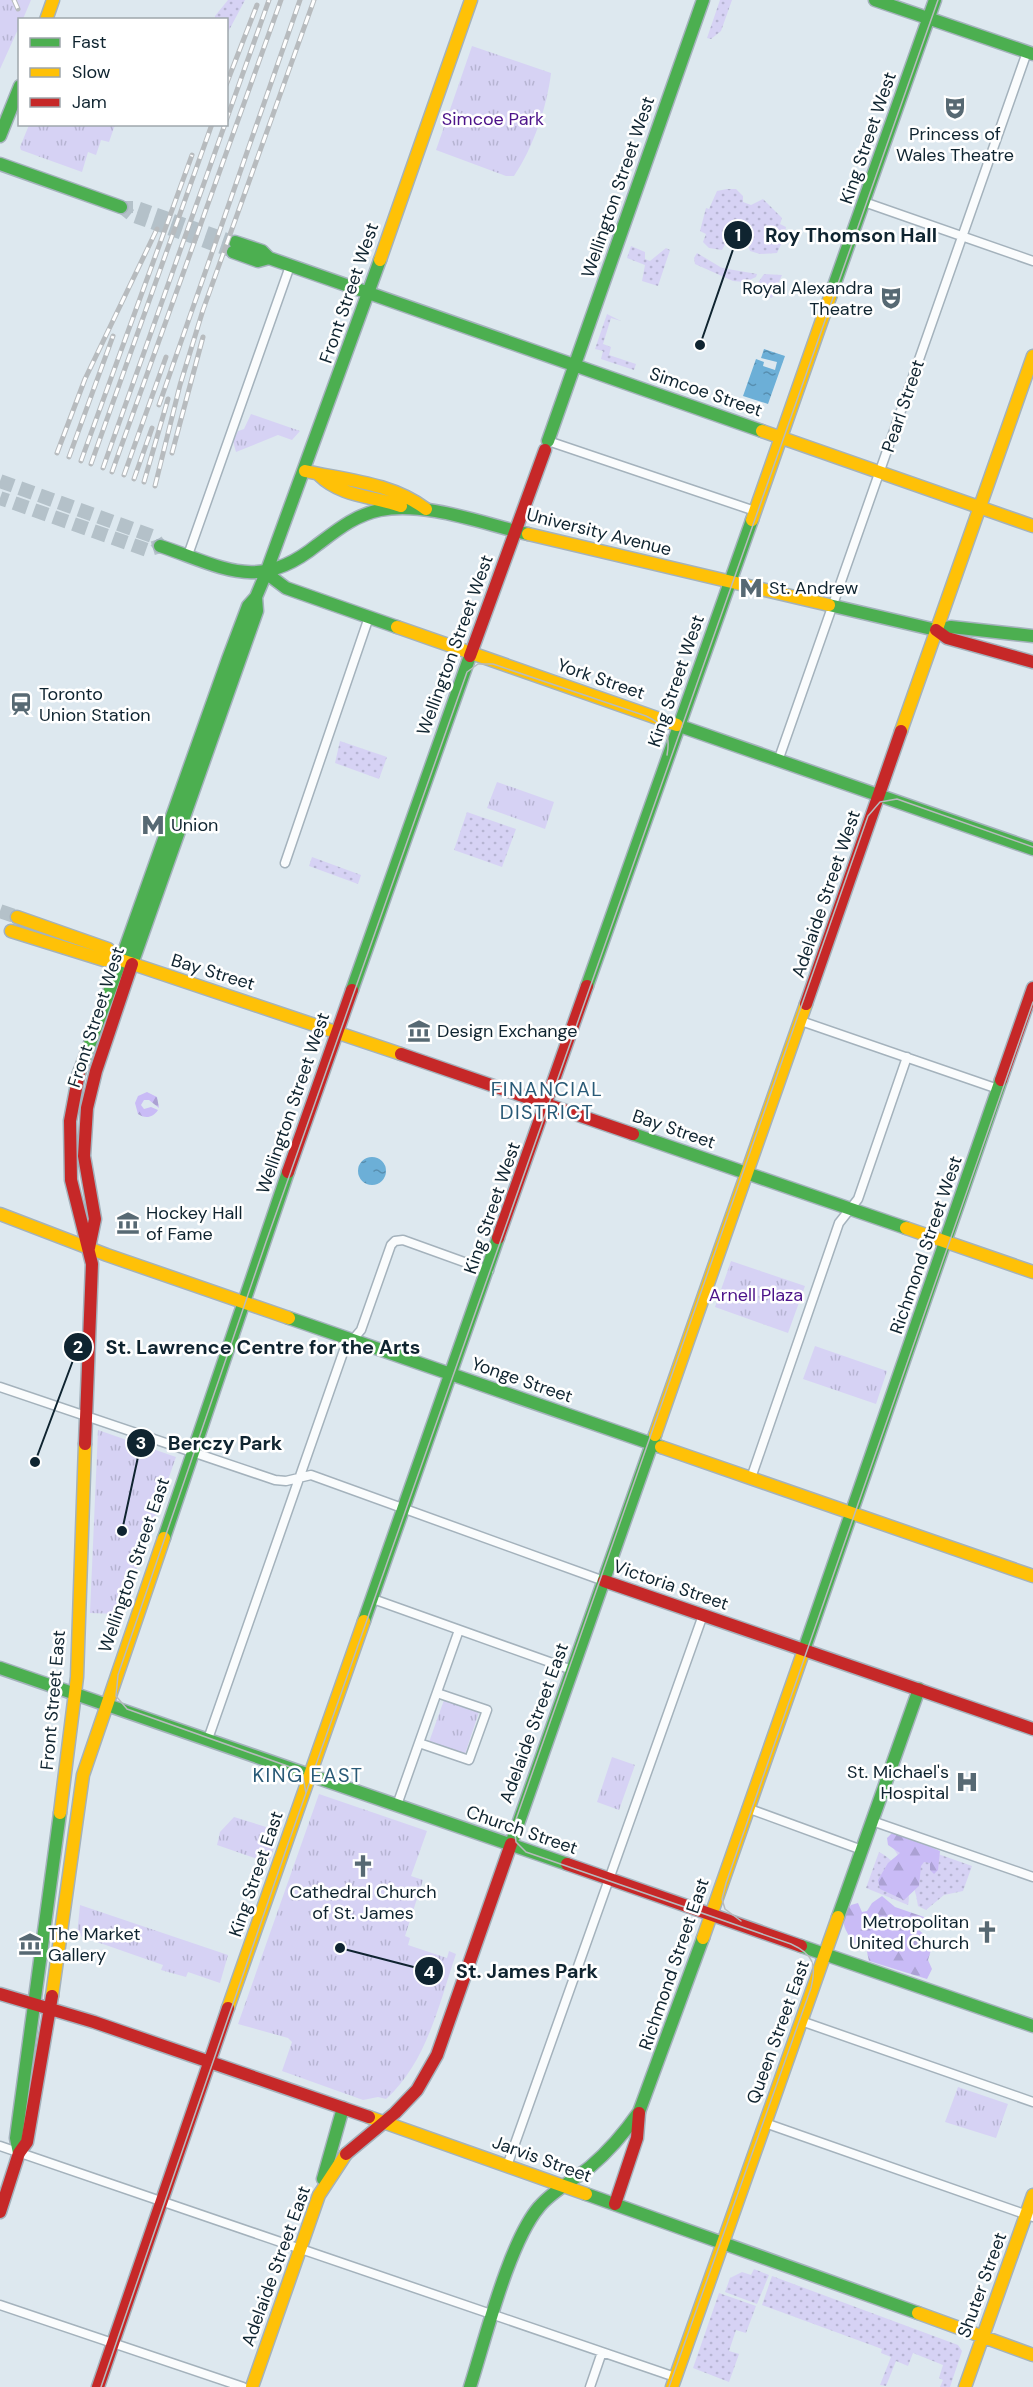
<svg xmlns="http://www.w3.org/2000/svg" width="1033" height="2387" viewBox="0 0 1033 2387" font-family="'DM Sans',sans-serif">
<style>
.grass{fill:url(#grass-dots)}
.forest{fill:url(#forest-firs)}
.park{fill:url(#park-tufts)}
.water{fill:url(#water-ripples)}
.lines{fill:none;stroke-linecap:round;stroke-linejoin:round}
.secondary-tunnel{stroke:#b4c1c9;stroke-width:12;stroke-dasharray:12 6;stroke-linecap:butt}
.primary-tunnel{stroke:#b4c1c9;stroke-width:14;stroke-dasharray:14 7;stroke-linecap:butt}
.street-casing{stroke:#a4b2bc;stroke-width:11}
.fast-casing{stroke:#a4b2bc;stroke-width:15}
.slow-casing{stroke:#a4b2bc;stroke-width:15}
.jam-casing{stroke:#a4b2bc;stroke-width:15}
.street{stroke:#fafcfd;stroke-width:8}
.fast{stroke:#4caf50;stroke-width:12}
.slow{stroke:#ffc107;stroke-width:12}
.jam{stroke:#c62828;stroke-width:12}
.tram{stroke:#b7bbbe;stroke-width:1.5}
.rail-casing{stroke:#b7bbbe;stroke-width:5}
.rail{stroke:#fff;stroke-width:3;stroke-dasharray:9;stroke-linecap:butt}
.labels{text-anchor:middle;dominant-baseline:central;stroke-width:5;stroke-linejoin:round;paint-order:stroke}
.park-label{font-size:18px;fill:#4b1289;stroke:#fff}
.poi-label{font-size:18px;fill:#0f2430;stroke:#fff;text-anchor:start}
.street-label{font-size:18px;fill:#0f2430;stroke:#fff}
.neighbourhood-label{font-size:20px;letter-spacing:1.5px;fill:#295a77;stroke:#fff}
.leader{fill:none;stroke:#0f2430;stroke-width:2}
.callout-dot{fill:#0f2430;stroke:#fff;stroke-width:2}
.mark-label{font-size:18px;text-anchor:middle;font-weight:bold;fill:#fff}
.callout-label{font-size:20px;text-anchor:middle;font-weight:bold;fill:#0f2430;stroke:#fff;stroke-width:5;stroke-linejoin:round;paint-order:stroke}
</style>
<defs>
<pattern id="grass-dots" width="8" height="8" patternUnits="userSpaceOnUse" patternTransform="scale(1.5)"><rect width="8" height="8" fill="#d6d2f4"/><path d="M2 2h.1M6 6h.1" fill="none" stroke="#b6b4d2" stroke-width="1.8" stroke-linecap="round"/></pattern>
<pattern id="forest-firs" width="22" height="20" patternUnits="userSpaceOnUse" patternTransform="scale(1.5)"><rect width="22" height="20" fill="#c9bbf6"/><path d="M5 1l3.5 6h-7zM16 11l3.5 6h-7z" fill="#aba1d3"/></pattern>
<pattern id="park-tufts" width="24" height="20" patternUnits="userSpaceOnUse" patternTransform="scale(1.5)"><rect width="24" height="20" fill="#d6d2f4"/><path d="M3 7l-1-3M5 7V3M7 7l1-3M15 17l-1-3M17 17v-4M19 17l1-3" fill="none" stroke="#b6b4d2"/></pattern>
<pattern id="water-ripples" width="26" height="14" patternUnits="userSpaceOnUse" patternTransform="scale(1.5)"><rect width="26" height="14" fill="#6cafd7"/><path d="M2 4q2-2 4 0t4 0M15 11q2-2 4 0t4 0" fill="none" stroke="#578eaf"/></pattern>
</defs>
<rect width="100%" height="100%" fill="#dde8ef"/>
<path class="grass" d="M228 0H245L227 34 226 20 215 19V16Z
M720 0H732L721 31 711 39 707 38Z
M727 189H736L743 196V202L751 205 763 199 782 218 780 224 786 227 784 238 777 253 760 254 750 251 747 243 728 239 722 250 709 248 703 242 706 234 700 231 706 208 709 209 717 191Z
M631 246 645 252V259L650 261 666 248 670 250 658 286 642 281 645 265 627 258Z
M697 253 722 268 757 274 756 277 745 282 733 281 695 264 694 258Z
M764 274 782 275 772 298 740 288 755 287Z
M607 314 621 321 611 318 603 344 611 347 609 355 636 364 634 370 601 359 603 351 595 349Z
M340 741 387 757 379 779 335 763Z
M467 812 516 829 502 867 454 850Z
M312 857 361 875 358 884 309 866Z
M890 1837 972 1866 963 1891 944 1895 926 1910 918 1906C915 1881 903 1862 889 1842Z
M879 1852C896 1860 913 1886 908 1905L866 1888Z
M754 2269 769 2275 757 2304 725 2292 730 2278 742 2272 751 2275Z
M772 2276 958 2345 962 2351 950 2387H940L943 2380 939 2378 943 2365 913 2353 908 2366 896 2361 886 2386 880 2385 891 2357 881 2353 882 2349 762 2305Z
M719 2293 756 2306 746 2333 736 2330 729 2351 739 2354 729 2382 693 2368Z"/>
<path class="forest" d="M147 1092 157 1097 159 1108 149 1100H144L141 1105 144 1109 151 1107 158 1110C153 1118 145 1119 138 1114L135 1103 138 1096Z
M894 1831 940 1851 938 1870 934 1874 930 1870V1863L924 1862 921 1866 919 1886 904 1900 880 1889 878 1880 888 1863 900 1853 888 1845 887 1838Z
M882 1896 895 1907 924 1917 926 1923 919 1930 933 1943 928 1960 932 1969 927 1979 869 1961 866 1947 856 1945C844 1929 838 1922 851 1905L858 1903 862 1912 867 1911 872 1903Z"/>
<path class="park" d="M0 0H31L23 19 20 20 19 27 0 69Z
M472 46 551 73C547 107 533 148 514 176H506L436 150Z
M29 125V124L115 125 109 142 101 140 96 155 88 152 82 172 21 150 20 147Z
M251 414 300 431 292 440 278 435 236 452 233 441 238 431 244 429Z
M497 782 554 802 545 829 487 808Z
M731 1261 805 1286 788 1333 715 1307Z
M815 1346 887 1371 876 1404 803 1379Z
M98 1430 176 1457 121 1614 90 1613Z
M444 1700 479 1712 465 1754 429 1742Z
M612 1757 635 1765 619 1810 597 1802Z
M319 1794 427 1831 411 1876 423 1880 405 1936 410 1938 408 1945 447 1958 449 1951 456 1954C439 2004 427 2062 386 2099L378 2097 363 2100 282 2071 292 2042 288 2038 238 2024Z
M234 1817 279 1831 269 1863 217 1845 220 1832Z
M80 1905 228 1955 220 1983 188 1972 186 1977 161 1970 163 1965 77 1935Z
M958 2087 1008 2104 996 2138 945 2122Z"/>
<path class="water" d="M764 349 785 356 768 404 743 396 756 359 764 362 763 366 775 370 777 362 761 358Z
M358 1171a14 14 0 1 1 28 0a14 14 0 1 1-28 0Z"/>
<g class="lines">
<path class="secondary-tunnel" d="M121 207 132 216 233 252
M121 207H137L235 242"/>
<path class="primary-tunnel" d="M0 481 152 536 160 546 147 550 0 498
M0 911 17 917"/>
<g class="street-casing">
<path id="street" d="M864 202 1033 261
M548 441 755 511
M188 555 290 266
M778 761 1027 52
M285 863 369 617
M801 1021 998 1089
M0 1387 275 1480 286 1481 311 1475 604 1581
M751 1478 839 1223 858 1199 907 1057
M373 1599 572 1670
M208 1739 344 1350 361 1330 391 1245 395 1241 403 1240 489 1271
M419 1743 469 1760 487 1710 437 1693
M397 1805 459 1630
M747 1808 862 1850
M872 1821 1033 1877
M801 2021 1033 2102
M765 2123 1033 2217
M0 2146 675 2377
M507 2166 703 1615
M0 2305 243 2387
M590 2387 602 2352"/>
</g>
<g class="fast-casing">
<path id="fast" d="M875 0 1033 54
M0 136 20 86
M0 164 121 207
M235 242 262 251 269 258 762 431
M233 252 258 261 269 258
M830 297 935 0
M548 441 703 0
M160 546C223 567 258 593 317 545 337 530 355 515 380 510 425 501 484 524 528 534
M266 573 380 260
M829 605 936 630 951 627 1033 636
M677 725 1033 849
M121 960 228 659 248 606 256 597 266 573 286 588 397 627
M132 964 257 611 256 597
M587 986 752 520
M352 990 470 656
M79 1073 121 960
M633 1134 906 1228
M289 1318 661 1447
M164 1538 288 1172
M364 1621 498 1238
M804 1650 1001 1080
M0 1668 567 1864
M511 1844 655 1435
M838 1917 919 1689
M801 1946 1033 2026
M19 2153 16 2138 60 1813
M323 2179 343 2108
M586 2194 918 2313
M470 2387C485 2340 509 2242 539 2207 552 2191 574 2180 590 2167 609 2151 625 2132 639 2112L703 1938"/>
</g>
<g class="slow-casing">
<path id="slow" d="M46 20 53 0
M380 260 471 0
M762 431 1033 526
M305 471C346 480 392 483 426 509
M319 475C341 497 373 496 401 506
M752 520 830 297
M528 534 829 605
M397 627 677 725
M901 731 1033 356
M17 917 108 949 121 960
M11 931 104 960H121L401 1054
M0 1214 107 1255 289 1318
M906 1228 1033 1272
M655 1435 806 1004
M661 1447 1033 1576
M60 1813 77 1677 85 1444
M703 1938 804 1650
M52 1996 83 1775 164 1538
M228 2008 364 1621
M369 2117 586 2194
M918 2313 1033 2355
M252 2387 319 2195 346 2154
M672 2387 838 1917
M965 2387 1033 2195"/>
</g>
<g class="jam-casing">
<path id="jam" d="M936 630 947 638 1033 662
M470 656 545 450
M806 1004 901 731
M401 1054 633 1134
M79 1073 70 1121 71 1180 92 1264 85 1444
M1001 1080 1033 988
M288 1172 352 990
M498 1238 587 986
M89 1248 95 1219 84 1156 87 1108 96 1071 132 964
M604 1581 1033 1729
M567 1864 801 1946
M0 1994 94 2022 369 2117
M346 2154 395 2113 417 2090 437 2055 511 1844
M615 2204 637 2138 639 2113
M0 2212 19 2153 27 2142 52 1996
M98 2387 228 2008"/>
</g>
<use href="#street" class="street"/>
<use href="#fast" class="fast"/>
<use href="#slow" class="slow"/>
<use href="#jam" class="jam"/>
<path class="tram" d="M306 1793 303 1777 293 1768 127 1709 116 1696 118 1675 266 1242 467 672 478 664H493L646 716C665 725 671 734 667 755
M741 1921 725 1909 722 1899 726 1883 1033 1002
M101 2387 288 1844 938 0
M669 2387 811 1988C817 1964 813 1954 791 1944L526 1852 516 1842 514 1825 868 816 880 802 897 799 1033 847"/>
<g class="rail-casing">
<path id="rail" d="M14 0 18 9
M226 85 257 5
M226 121 269 0
M159 405 300 0
M57 453 85 379 157 229
M172 453 203 337
M69 457 113 336
M81 461 192 155
M91 464 212 124
M103 468 225 124
M112 472 281 0
M124 475 166 357
M134 479 152 428
M144 482 168 399
M155 486 180 385 203 310 314 0"/>
</g>
<use href="#rail" class="rail"/>
</g>
<defs>
<g id="theatre-bare" transform="scale(1.8)"><path d="M-5-5.5Q0-4 5-5.5V0Q5 5 0 6Q-5 5-5 0ZM-3.3-2.5H-1v1.5H-3.3ZM1-2.5H3.3v1.5H1ZM-2.8 1Q0 5.5 2.8 1Z" fill="#576973" stroke="#fff" stroke-width="2.5" paint-order="stroke"/></g>
<g id="metro-bare" transform="scale(1.8)"><path d="M-5.5 5V-5H-3L0 0L3-5H5.5V5H3V-.5L0 4L-3-.5V5Z" fill="#576973" stroke="#fff" stroke-width="2.5" paint-order="stroke"/></g>
<g id="station-bare" transform="scale(1.8)"><path d="M-3-6H3Q5-6 5-4V2Q5 4 3 4L4.5 6H3L1.5 4h-3L-3 6H-4.5L-3 4Q-5 4-5 2V-4Q-5-6-3-6ZM-3.5-4v3h7v-3ZM-3.5 1v1.5H-2V1ZM2 1v1.5H3.5V1Z" fill="#576973" stroke="#fff" stroke-width="2.5" paint-order="stroke"/></g>
<g id="museum-bare" transform="scale(1.8)"><path d="M0-6L6-3V-2H-6V-3ZM-5-1h2V3h-2ZM-1-1h2V3h-2ZM3-1h2V3H3ZM-6 4H6V6H-6Z" fill="#576973" stroke="#fff" stroke-width="2.5" paint-order="stroke"/></g>
<g id="hospital-bare" transform="scale(1.8)"><path d="M-5-5h3v3.5h4V-5h3V5h-3V1.5h-4V5h-3Z" fill="#576973" stroke="#fff" stroke-width="2.5" paint-order="stroke"/></g>
<g id="church-bare" transform="scale(1.8)"><path d="M-1.2-6h2.4v3.5h3.3v2.4h-3.3V6h-2.4V-.1h-3.3v-2.4h3.3Z" fill="#576973" stroke="#fff" stroke-width="2.5" paint-order="stroke"/></g>
</defs>
<g fill-rule="evenodd">
<use href="#theatre-bare" x="955" y="108"/>
<use href="#theatre-bare" x="891" y="298"/>
<use href="#metro-bare" x="751" y="588"/>
<use href="#station-bare" x="21" y="704"/>
<use href="#metro-bare" x="153" y="825"/>
<use href="#museum-bare" x="419" y="1031"/>
<use href="#museum-bare" x="128" y="1223"/>
<use href="#hospital-bare" x="967" y="1782"/>
<use href="#church-bare" x="363" y="1866"/>
<use href="#church-bare" x="987" y="1932"/>
<use href="#museum-bare" x="30" y="1944"/>
</g>
<g class="labels">
<g class="park-label">
<text x="493" y="119">Simcoe Park</text>
<text x="756" y="1295">Arnell Plaza</text>
</g>
<g class="poi-label">
<text x="955" y="134" text-anchor="middle">Princess of<tspan x="955" dy="21">Wales Theatre</tspan></text>
<text x="873" y="288" text-anchor="end">Royal Alexandra<tspan x="873" dy="21">Theatre</tspan></text>
<text x="769" y="588">St. Andrew</text>
<text x="39" y="694">Toronto<tspan x="39" dy="21">Union Station</tspan></text>
<text x="171" y="825">Union</text>
<text x="437" y="1031">Design Exchange</text>
<text x="146" y="1213">Hockey Hall<tspan x="146" dy="21">of Fame</tspan></text>
<text x="949" y="1772" text-anchor="end">St. Michael's<tspan x="949" dy="21">Hospital</tspan></text>
<text x="363" y="1892" text-anchor="middle">Cathedral Church<tspan x="363" dy="21">of St. James</tspan></text>
<text x="969" y="1922" text-anchor="end">Metropolitan<tspan x="969" dy="21">United Church</tspan></text>
<text x="48" y="1934">The Market<tspan x="48" dy="21">Gallery</tspan></text>
</g>
<g class="street-label">
<text transform="translate(868 138) rotate(-71)">King Street West</text>
<text transform="translate(618 187) rotate(-71)">Wellington Street West</text>
<text transform="translate(349 293) rotate(-71)">Front Street West</text>
<text transform="translate(706 392) rotate(19)">Simcoe Street</text>
<text transform="translate(903 406) rotate(-71)">Pearl Street</text>
<text transform="translate(599 532) rotate(14)">University Avenue</text>
<text transform="translate(455 645) rotate(-70)">Wellington Street West</text>
<text transform="translate(601 679) rotate(19)">York Street</text>
<text transform="translate(676 681) rotate(-71)">King Street West</text>
<text transform="translate(826 894) rotate(-71)">Adelaide Street West</text>
<text transform="translate(213 972) rotate(17)">Bay Street</text>
<text transform="translate(96 1017) rotate(-72)">Front Street West</text>
<text transform="translate(293 1103) rotate(-71)">Wellington Street West</text>
<text transform="translate(674 1129) rotate(19)">Bay Street</text>
<text transform="translate(492 1208) rotate(-71)">King Street West</text>
<text transform="translate(926 1245) rotate(-71)">Richmond Street West</text>
<text transform="translate(522 1380) rotate(19)">Yonge Street</text>
<text transform="translate(134 1565) rotate(-71)">Wellington Street East</text>
<text transform="translate(671 1585) rotate(19)">Victoria Street</text>
<text transform="translate(53 1700) rotate(-85)">Front Street East</text>
<text transform="translate(534 1723) rotate(-70)">Adelaide Street East</text>
<text transform="translate(522 1830) rotate(19)">Church Street</text>
<text transform="translate(256 1874) rotate(-71)">King Street East</text>
<text transform="translate(674 1964) rotate(-71)">Richmond Street East</text>
<text transform="translate(778 2032) rotate(-70)">Queen Street East</text>
<text transform="translate(542 2159) rotate(20)">Jarvis Street</text>
<text transform="translate(276 2266) rotate(-70)">Adelaide Street East</text>
<text transform="translate(982 2285) rotate(-70)">Shuter Street</text>
</g>
<g class="neighbourhood-label">
<text x="547" y="1089">FINANCIAL<tspan x="547" dy="23">DISTRICT</tspan></text>
<text x="308" y="1775">KING EAST</text>
</g>
</g>
<path class="leader" d="M700 345L738 235M35 1462L78 1347M122 1531L141 1443M340 1948L429 1971"/>
<g class="callout-dot">
<circle cx="700" cy="345" r="6"/>
<circle cx="35" cy="1462" r="6"/>
<circle cx="122" cy="1531" r="6"/>
<circle cx="340" cy="1948" r="6"/>
<circle cx="738" cy="235" r="15"/>
<circle cx="78" cy="1347" r="15"/>
<circle cx="141" cy="1443" r="15"/>
<circle cx="429" cy="1971" r="15"/>
</g>
<g class="mark-label">
<text x="738" y="241">1</text>
<text x="78" y="1353">2</text>
<text x="141" y="1449">3</text>
<text x="429" y="1978">4</text>
</g>
<g class="callout-label">
<text x="851" y="242">Roy Thomson Hall</text>
<text x="263" y="1354">St. Lawrence Centre for the Arts</text>
<text x="225" y="1450">Berczy Park</text>
<text x="527" y="1978">St. James Park</text>
</g>
<rect x="18" y="18" width="210" height="108" fill="#ffffff" stroke="#9fa7ac" stroke-width="1.5"/>
<rect x="30" y="38" width="30" height="9" fill="#4caf50" stroke="#9fa7ac" stroke-width="1.5"/>
<text x="72" y="48" font-size="18" fill="#0f2430">Fast</text>
<rect x="30" y="68" width="30" height="9" fill="#ffc107" stroke="#9fa7ac" stroke-width="1.5"/>
<text x="72" y="78" font-size="18" fill="#0f2430">Slow</text>
<rect x="30" y="98" width="30" height="9" fill="#c62828" stroke="#9fa7ac" stroke-width="1.5"/>
<text x="72" y="108" font-size="18" fill="#0f2430">Jam</text>
</svg>
